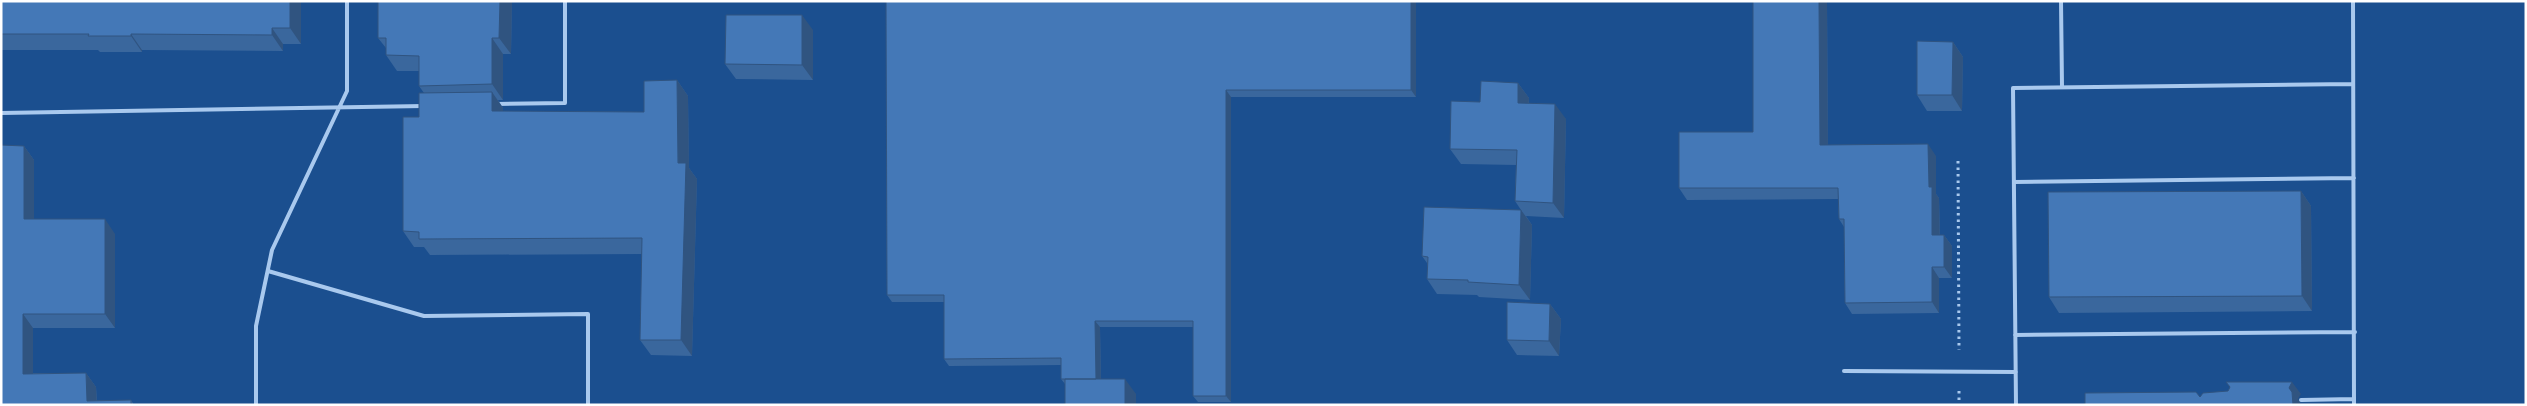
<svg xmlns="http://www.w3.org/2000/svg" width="2527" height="406" viewBox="0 0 2527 406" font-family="'Alegreya Sans',sans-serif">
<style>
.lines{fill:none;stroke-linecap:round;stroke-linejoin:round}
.path{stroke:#a9c9ee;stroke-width:3;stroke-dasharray:2.5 4;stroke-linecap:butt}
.service{stroke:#a9c9ee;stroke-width:4}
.wall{fill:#3a679d}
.shaded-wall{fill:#305480}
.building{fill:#4478b7;stroke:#305480}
</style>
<rect width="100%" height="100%" fill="#1b4f8f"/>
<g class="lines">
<path class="path" d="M1958 161 1959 350
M1959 391V405"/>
<path class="service" d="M2061 1 2062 87
M2353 1 2354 405
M496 104 565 103V1
M1 113 424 106
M2014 182 2354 178
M268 271 424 316 588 314V405
M2015 335 2355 332
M1844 371 2016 372
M2301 400 2354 399
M256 405V326L272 250 347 91V1
M2016 405 2013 88 2353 84"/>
</g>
<path class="wall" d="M1 1H301V44H283V51L142 50V52H100L98 50H1Z
M378 1H512L511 54H503V100H498L503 108V111L644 112 677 80 688 96 689 168 697 179 692 356 651 355 640 340 642 254 430 255 424 247H414L403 231 419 117 424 93 419 86V71H397L386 55V48L378 38Z
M886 1H1416V97H1231V402H1198L1193 396V327H1100L1101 379 1136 394 1065 384 1061 379V365L949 366 944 359V302H892L887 295Z
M1827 1 1828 145 1936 156V194L1939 198 1940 235H1944L1952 246V278H1939V313L1852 314 1845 303 1844 227 1839 219 1838 199 1687 200 1679 188 1753 132Z
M813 30V80L736 79 725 64Z
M1953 42 1963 57 1962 111H1927L1917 95Z
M1518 83 1529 98V103L1566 119 1564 218 1526 216 1532 225 1530 300 1479 297 1477 295 1437 294 1427 279V263L1422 256 1521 210 1515 201 1516 165 1461 164 1450 149 1480 102Z
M24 146 34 160V219L115 234V328H33V373H86L96 387 97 401 131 400 134 405H1Z
M2301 191 2311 206 2312 311 2059 313 2049 297Z
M1550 304 1561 319 1559 356 1517 355 1507 340Z"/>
<path class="shaded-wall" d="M290 1H301V44L290 28Z
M500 1H512L511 54 499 38Z
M1411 1H1416V97L1411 90Z
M1819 1H1827L1828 156 1820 145Z
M802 15 813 30V80L802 65Z
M272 28 283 44V51L272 35Z
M131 34 142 50V52L131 36Z
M492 38 503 54V100L492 84Z
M1953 42 1963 57 1962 111 1952 95Z
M677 80 688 96 689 168 697 179 692 356 681 340Z
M1518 83 1529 98 1528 118 1518 103Z
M1226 90 1231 97V402L1226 396Z
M492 92 503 108V126L492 111Z
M1555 104 1566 119 1564 218 1553 203Z
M1928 144 1936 156V194L1939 198 1940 246 1932 235 1929 187Z
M24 146 34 160V234L24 219Z
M2301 191 2311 206 2312 311 2302 296Z
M1521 210 1532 225 1530 300 1519 285Z
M105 219 115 234V328L105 314Z
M1944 235 1952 246V278L1944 267Z
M1932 267 1939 278V313L1932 302Z
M1550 304 1561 319 1559 356 1549 341Z
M23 314 33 328V388L23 374Z
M1095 321 1100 327 1101 386 1096 379Z
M86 373 96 387 97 405 87 401Z
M1125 379 1136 394V405H1125Z
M2292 382 2301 394 2298 399 2301 405H2293L2289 388Z"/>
<path class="building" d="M1 1H290V28H272V35L131 34V36H88L89 34H1Z
M378 1H500L499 38H492V84L419 86V56L386 55V38H378Z
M886 1H1411V90H1226V396H1193V321H1095L1096 379H1061V358L944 359V295H887Z
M1753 1H1819L1820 145 1928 144 1929 187H1932V235H1944V267H1932V302L1845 303 1844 219H1839L1838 188H1679V132H1753Z
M726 15H802V65L725 64Z
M1917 41 1953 42 1952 95H1917Z
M677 80 678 163H686L681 340H640L642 238 419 239V232L403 231V117H419V93L492 92V111L644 112V81Z
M1481 81 1518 83V103L1555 104 1553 203 1515 201 1517 150 1450 149 1451 101 1480 102Z
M1 145 24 146V219H105V314H23V374L86 373 87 401 131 400V405H1Z
M2301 191 2302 296 2049 297 2048 192Z
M1424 207 1521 210 1519 285 1468 282V280L1427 279 1428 257 1422 256Z
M1507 302 1550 304 1549 341 1507 340Z
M1065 379H1125V405H1065Z
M2226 382H2292L2289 388 2292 392 2293 405H2085V393L2196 392 2200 397 2203 393 2228 391 2230 387Z"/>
<rect width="2527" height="406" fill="none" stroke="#ffffff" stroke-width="5"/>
</svg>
